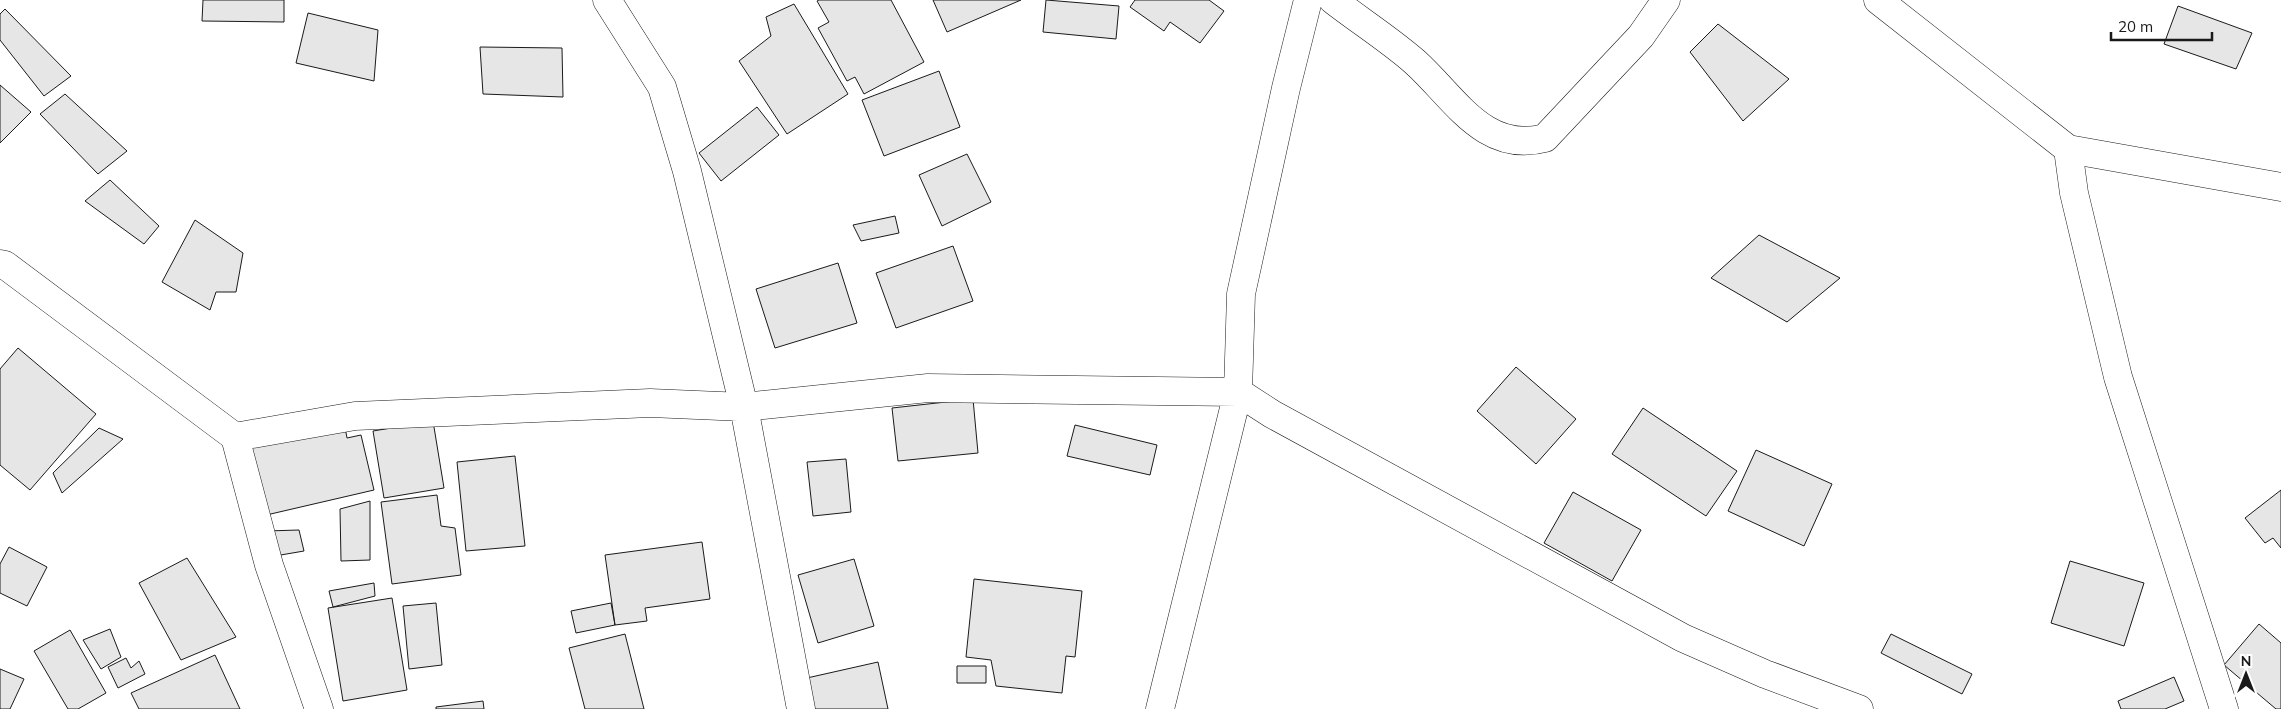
<svg xmlns="http://www.w3.org/2000/svg" width="2281" height="709" viewBox="0 0 2281 709" font-family="Mulish,sans-serif">
<style>
.building{fill:#e6e6e6;stroke:#1a1a1a}
.lines{fill:none;stroke-linecap:round;stroke-linejoin:round}
.minor-casing{stroke:#1a1a1a;stroke-width:29}
.minor{stroke:#fff;stroke-width:28}
</style>
<rect width="100%" height="100%" fill="#fff"/>
<path class="building" d="M203 0H284V22L202 21Z
M819 0H891L924 62 864 94 855 77 847 81 818 28 829 22 817 1Z
M933 0H1021L947 32Z
M1046 0 1119 6 1116 39 1043 32Z
M1135 0H1209L1224 11 1200 43 1170 22 1164 31 1130 7Z
M794 4 848 94 787 134 739 61 771 36 766 17Z
M2178 6 2252 33 2236 69 2164 44Z
M5 9 71 76 44 96 0 40V14Z
M308 13 378 30 374 81 296 63Z
M1718 24 1789 79 1743 121 1690 52Z
M480 47 562 48 563 97 483 94Z
M939 71 960 127 884 156 862 100Z
M0 85 31 112 0 143Z
M65 94 127 151 98 174 40 114Z
M757 107 779 135 721 181 699 153Z
M967 154 991 202 942 226 919 175Z
M110 180 159 226 144 244 85 201Z
M895 216 899 233 861 241 853 225Z
M195 220 243 253 236 292H216L210 310 162 282Z
M1759 235 1840 278 1787 322 1711 278Z
M953 246 973 301 896 328 876 273Z
M838 263 857 323 775 348 756 289Z
M18 348 96 414 30 490 0 465V369Z
M1516 367 1576 419 1536 464 1477 411Z
M973 399 978 453 898 461 892 408Z
M1643 408 1737 471 1706 516 1612 454Z
M433 421 444 488 384 498 373 431Z
M344 422 347 438 361 435 374 490 262 516 245 444Z
M1075 425 1157 445 1150 475 1067 456Z
M99 428 123 439 62 493 53 473Z
M1756 450 1832 484 1804 546 1728 511Z
M515 456 525 546 466 551 457 462Z
M846 459 851 512 813 516 807 462Z
M2281 490V548L2273 538 2265 543 2245 518Z
M1573 492 1641 530 1612 581 1544 543Z
M437 495 441 526 455 528 461 575 392 584 381 502Z
M370 501V560L341 561 340 509Z
M299 530 304 551 269 557 266 531Z
M702 542 710 599 645 608 647 621 615 625 605 555Z
M9 547 47 567 27 606 0 593V564Z
M187 558 236 637 181 660 139 583Z
M854 559 874 626 818 643 798 575Z
M2070 561 2144 583 2124 646 2051 623Z
M974 579 1082 591 1075 657 1066 656 1062 693 996 686 991 660 966 657Z
M374 583 375 596 333 607 329 591Z
M392 598 407 690 343 701 328 608Z
M436 603 442 665 409 669 403 606Z
M611 603 615 625 576 633 571 611Z
M2259 624 2281 643V709H2276L2224 665Z
M110 629 121 657 101 669 83 640Z
M70 630 106 693 78 709H68L34 651Z
M625 634 644 709H585L569 648Z
M1891 634 1972 674 1962 694 1881 653Z
M215 655 240 709H139L131 693Z
M126 658 131 668 139 661 145 674 118 688 108 667Z
M878 662 888 709H805L798 680Z
M957 666H986V683H957Z
M0 669 24 679 10 709H0Z
M2174 677 2184 701 2165 709H2121L2118 701Z
M483 701 484 709H436V707Z"/>
<g class="lines">
<g class="minor-casing">
<path id="minor" d="M607 0 662 87 687 171 744 407 801 709
M1308 0 1286 88 1241 294 1238 392 1272 414 1683 638 1765 674 1859 709
M1333 0C1360 21 1390 40 1415 62 1455 98 1484 154 1545 138L1641 36 1666 0
M1878 0 2068 149 2281 187
M2068 149 2074 193 2118 377 2224 709
M0 264 5 265 235 437
M319 709 269 565 235 437 355 416 650 403 744 407 928 388 1238 392 1160 709"/>
</g>
<use href="#minor" class="minor"/>
</g>
<g transform="translate(2246 674)" stroke="#ffffff" stroke-width="4" paint-order="stroke">
<path d="M0-4L9 19L0 12L-9 19Z" fill="#1a1a1a"/>
<text y="-8" font-size="14" font-weight="bold" text-anchor="middle" fill="#1a1a1a">N</text>
</g>
<path d="M2111 32v8h101v-8" fill="none" stroke="#1a1a1a" stroke-width="2.5"/>
<text x="2118" y="32" font-size="15" fill="#1a1a1a" stroke="#ffffff" stroke-width="4" paint-order="stroke">20 m</text>
</svg>
